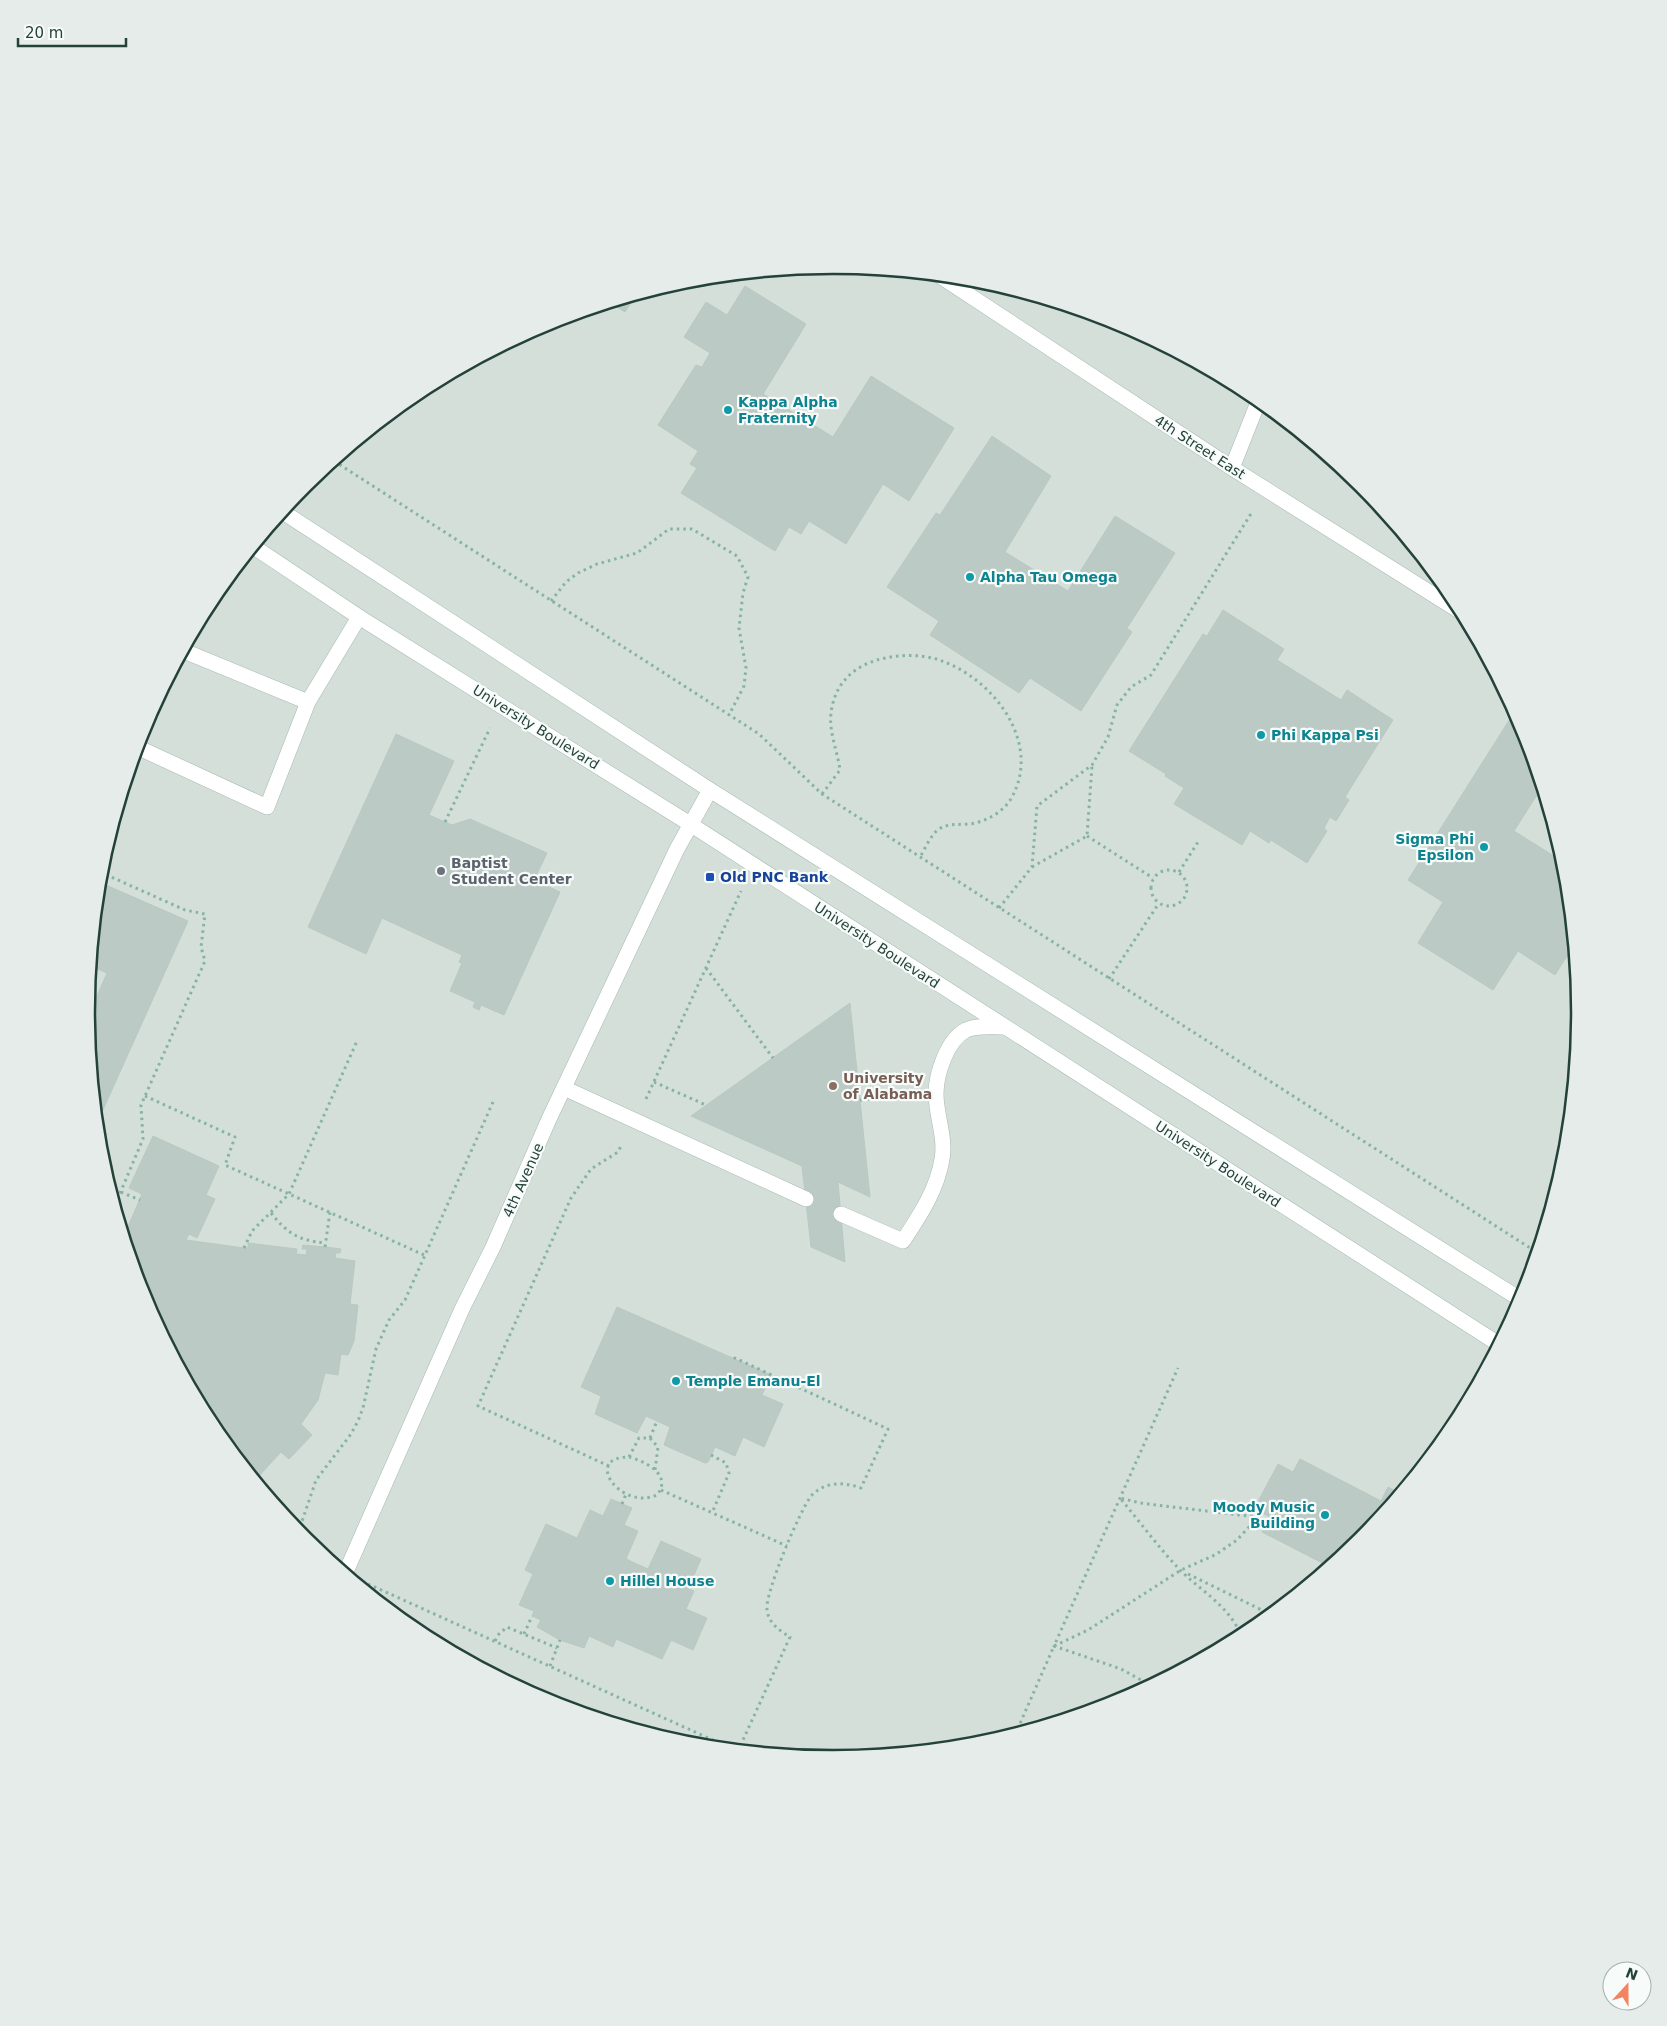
<svg xmlns="http://www.w3.org/2000/svg" width="1667" height="2026" viewBox="0 0 1667 2026" font-family="'DejaVu Sans',sans-serif">
<style>
.built{fill:#d4dfda}
.building{fill:#bbcac4;stroke:#b8c9c2}
.lines{fill:none;stroke-linecap:round;stroke-linejoin:round}
.lane-casing{stroke:#a8b8b2;stroke-width:16}
.street-casing{stroke:#a8b8b2;stroke-width:16}
.secondary-casing{stroke:#a4bbb3;stroke-width:16}
.path{stroke:#86b3a5;stroke-width:3;stroke-dasharray:2.5 4;stroke-linecap:butt}
.lane{stroke:#fff;stroke-width:15}
.street{stroke:#fff;stroke-width:15}
.secondary{stroke:#fff;stroke-width:15}
.culture-dot{fill:#0f9aa8;stroke:#f7fbf9;stroke-width:2}
.worship-dot{fill:#6b7280;stroke:#f7fbf9;stroke-width:2}
.transit-dot{fill:#1a4fb4;stroke:#f7fbf9;stroke-width:2}
.education-dot{fill:#8d6e63;stroke:#f7fbf9;stroke-width:2}
.labels{text-anchor:middle;dominant-baseline:central;stroke-width:4.5;stroke-linejoin:round;paint-order:stroke}
.culture-label{font-size:14px;font-weight:bold;fill:#0d838f;stroke:#f7fbf9;text-anchor:start}
.street-label{font-size:14px;fill:#24423a;stroke:#f7fbf9}
.worship-label{font-size:14px;font-weight:bold;fill:#5b616d;stroke:#f7fbf9;text-anchor:start}
.transit-label{font-size:14px;font-weight:bold;fill:#164399;stroke:#f7fbf9;text-anchor:start}
.education-label{font-size:14px;font-weight:bold;fill:#785e54;stroke:#f7fbf9;text-anchor:start}
.rim{fill:none;stroke:#24423a;stroke-width:2.5}
</style>
<rect width="100%" height="100%" fill="#e6efeb"/>
<path class="built" d="M89 1013a745 745 0 1 1 1490 0a745 745 0 1 1-1490 0Z"/>
<path class="building" d="M745 286 806 324 763 394 833 437 871 376 954 428 909 501 883 484 846 544 809 521 801 534 789 527 775 551 681 493 697 468 690 464 698 451 658 425 696 365 702 367 710 353 684 337 706 302 727 315Z
M635 296 625 312 611 303Z
M992 436 1051 476 1005 552 1068 591 1115 516 1175 553 1127 628 1132 632 1081 711 1030 678 1019 693 930 635 939 621 887 587 936 513 940 515Z
M1223 610 1284 649 1277 660 1341 700 1347 690 1393 720 1345 797 1349 800 1336 821 1330 817 1324 828 1327 831 1307 863 1271 840 1269 843 1250 831 1242 845 1174 804 1184 788 1165 776 1166 774 1129 751 1203 634 1207 636Z
M1515 711 1524 727 1542 787 1514 831 1565 863 1574 945 1555 975 1518 951 1493 990 1418 943 1443 902 1408 880Z
M396 734 454 761 429 815 452 825 470 819 547 853 534 880 560 892 504 1015 481 1005 479 1010 473 1007 475 1002 450 991 462 963 459 962 462 955 382 918 366 954 308 927Z
M99 882 188 921 97 1123 87 1019 107 973 91 966Z
M90 973 94 987 88 1000Z
M850 1003 870 1197 838 1182 845 1262 811 1247 802 1166 691 1116Z
M153 1136 219 1166 206 1195 215 1199 197 1238 189 1234 186 1240 244 1248H248V1243L297 1249 296 1254 306 1255 307 1249H302L303 1245 325 1247 341 1249 340 1253H336L335 1258 355 1261 350 1304 358 1305 354 1341 348 1355 341 1354 338 1375 325 1373 318 1400 301 1424 312 1435 289 1459 281 1452 257 1478 249 1473 212 1428 143 1299 124 1236 142 1194 129 1188Z
M617 1307 771 1375 762 1395 783 1404 764 1447 743 1437 735 1456 715 1447 708 1462 705 1463 664 1445 670 1427 646 1416 637 1433 595 1414 601 1396 581 1387Z
M1300 1459 1381 1501 1388 1487 1401 1494 1362 1542 1330 1567 1262 1532 1270 1517 1254 1509 1278 1464 1293 1472Z
M611 1499 632 1508 624 1525 638 1531 626 1559 648 1569 661 1541 701 1559 688 1589 694 1591 686 1609 707 1618 693 1650 671 1640 662 1659 616 1639 613 1647 589 1636 584 1648 560 1640 537 1627 541 1620 532 1616 534 1611 519 1605 533 1574 525 1570 546 1524 577 1538 590 1510 603 1516Z"/>
<g class="lines">
<g class="lane-casing">
<path id="lane" d="M184 651 308 702
M137 747 267 807 308 702 359 617
M564 1088 806 1199
M841 1214 903 1241C920 1215 937 1190 942 1159 946 1138 936 1115 936 1094 936 1074 947 1040 966 1030 977 1025 992 1027 1004 1027"/>
</g>
<g class="street-casing">
<path id="street" d="M940 276 1232 468 1464 614
M1232 468 1259 400
M345 1574 462 1309 493 1247 549 1119 677 849 710 790"/>
</g>
<g class="secondary-casing">
<path id="secondary" d="M283 512 710 790 1523 1301
M254 547 359 617 690 824 1500 1345"/>
</g>
<path class="path" d="M334 461 759 734 822 794 1538 1253
M551 601 566 582 578 573 597 564 637 553 669 529H692L737 556 748 577 743 593 739 628 746 668 744 686 729 715
M822 794 840 770C837 748 827 729 832 707 837 682 854 667 877 660 899 654 925 653 947 663 996 683 1041 744 1012 797 1004 812 986 822 969 824 958 825 949 823 939 829 931 834 925 849 920 857
M445 822 490 728
M1087 836 1153 878
M1032 867 1087 836 1092 766
M1151 888a18 18 0 1 1 36 0a18 18 0 1 1-36 0Z
M100 872 185 910 205 914 201 947 205 961 141 1105 143 1139 115 1205
M1179 872 1198 842
M999 908 1032 867 1037 806 1092 765 1108 737 1117 705 1131 687 1151 675 1252 512
M706 968 773 1058
M1109 979 1159 903
M654 1082 706 1105
M145 1096 235 1137 225 1165 424 1255
M646 1099 741 891
M860 1100 910 1097
M109 1187 140 1200
M271 1213C288 1234 298 1240 325 1243
M325 1247 330 1212
M244 1248 252 1231 289 1194 357 1041
M734 1359 735 1358 888 1429 861 1488C844 1482 826 1481 812 1495 801 1507 765 1593 767 1609 768 1623 779 1630 790 1637L738 1751
M650 1438 657 1421
M711 1455 726 1463 729 1473 712 1513
M629 1457C645 1461 673 1475 657 1495 621 1511 582 1457 629 1457Z
M629 1457 639 1438H650L658 1447 655 1470
M609 1466 478 1406 571 1198 591 1169 618 1152 622 1144
M661 1490 787 1546
M622 1504 626 1494
M298 1533 316 1480 351 1434 358 1421 363 1408 376 1349 389 1320 405 1300 493 1102
M1188 1574 1272 1615
M368 1584 737 1751
M524 1634 532 1616
M1242 1638C1231 1607 1202 1592 1180 1570 1159 1548 1140 1522 1120 1498L1140 1503 1256 1517
M495 1641 499 1634 507 1627 557 1648
M550 1666 560 1640
M1152 1686 1121 1669 1054 1646 1178 1368
M1015 1735 1054 1646 1088 1630 1181 1570 1215 1555 1237 1540 1262 1513"/>
<use href="#lane" class="lane"/>
<use href="#street" class="street"/>
<use href="#secondary" class="secondary"/>
</g>
<g class="culture-dot">
<circle cx="728" cy="410" r="5"/>
<circle cx="970" cy="577" r="5"/>
<circle cx="1261" cy="735" r="5"/>
<circle cx="1484" cy="847" r="5"/>
<circle cx="676" cy="1381" r="5"/>
<circle cx="1325" cy="1515" r="5"/>
<circle cx="610" cy="1581" r="5"/>
</g>
<circle class="worship-dot" cx="441" cy="871" r="5"/>
<rect class="transit-dot" x="705" y="872" width="10" height="10" rx="2.5"/>
<circle class="education-dot" cx="833" cy="1086" r="5"/>
<g class="labels">
<g class="culture-label">
<text x="738" y="402">Kappa Alpha<tspan x="738" dy="16">Fraternity</tspan></text>
<text x="980" y="577">Alpha Tau Omega</text>
<text x="1271" y="735">Phi Kappa Psi</text>
<text x="1474" y="839" text-anchor="end">Sigma Phi<tspan x="1474" dy="16">Epsilon</tspan></text>
<text x="686" y="1381">Temple Emanu-El</text>
<text x="1315" y="1507" text-anchor="end">Moody Music<tspan x="1315" dy="16">Building</tspan></text>
<text x="620" y="1581">Hillel House</text>
</g>
<g class="street-label">
<text transform="translate(1200 447) rotate(33)">4th Street East</text>
<text transform="translate(536 727) rotate(32)">University Boulevard</text>
<text transform="translate(877 945) rotate(33)">University Boulevard</text>
<text transform="translate(1218 1164) rotate(33)">University Boulevard</text>
<text transform="translate(523 1180) rotate(-66)">4th Avenue</text>
</g>
<g class="worship-label">
<text x="451" y="863">Baptist<tspan x="451" dy="16">Student Center</tspan></text>
</g>
<g class="transit-label">
<text x="720" y="877">Old PNC Bank</text>
</g>
<g class="education-label">
<text x="843" y="1078">University<tspan x="843" dy="16">of Alabama</tspan></text>
</g>
</g>
<path d="M0 0H1667V2026H0ZM95 1012a738 738 0 1 1 1476 0a738 738 0 1 1-1476 0Z" fill="#e6ecea" fill-rule="evenodd"/>
<path class="rim" d="M95 1012a738 738 0 1 1 1476 0a738 738 0 1 1-1476 0Z"/>
<g transform="translate(1627 1986) rotate(21)"><circle r="24" fill="#f7fbf9" stroke="#a3b1ad"/>
<path d="M0-4L9 19L0 12L-9 19Z" fill="#f4845f"/>
<text y="-8" font-size="14" font-weight="bold" text-anchor="middle" fill="#24423a">N</text>
</g>
<path d="M18 38v8h108v-8" fill="none" stroke="#24423a" stroke-width="2.5"/>
<text x="25" y="38" font-size="15" fill="#24423a" stroke="#f7fbf9" stroke-width="4" paint-order="stroke">20 m</text>
</svg>
